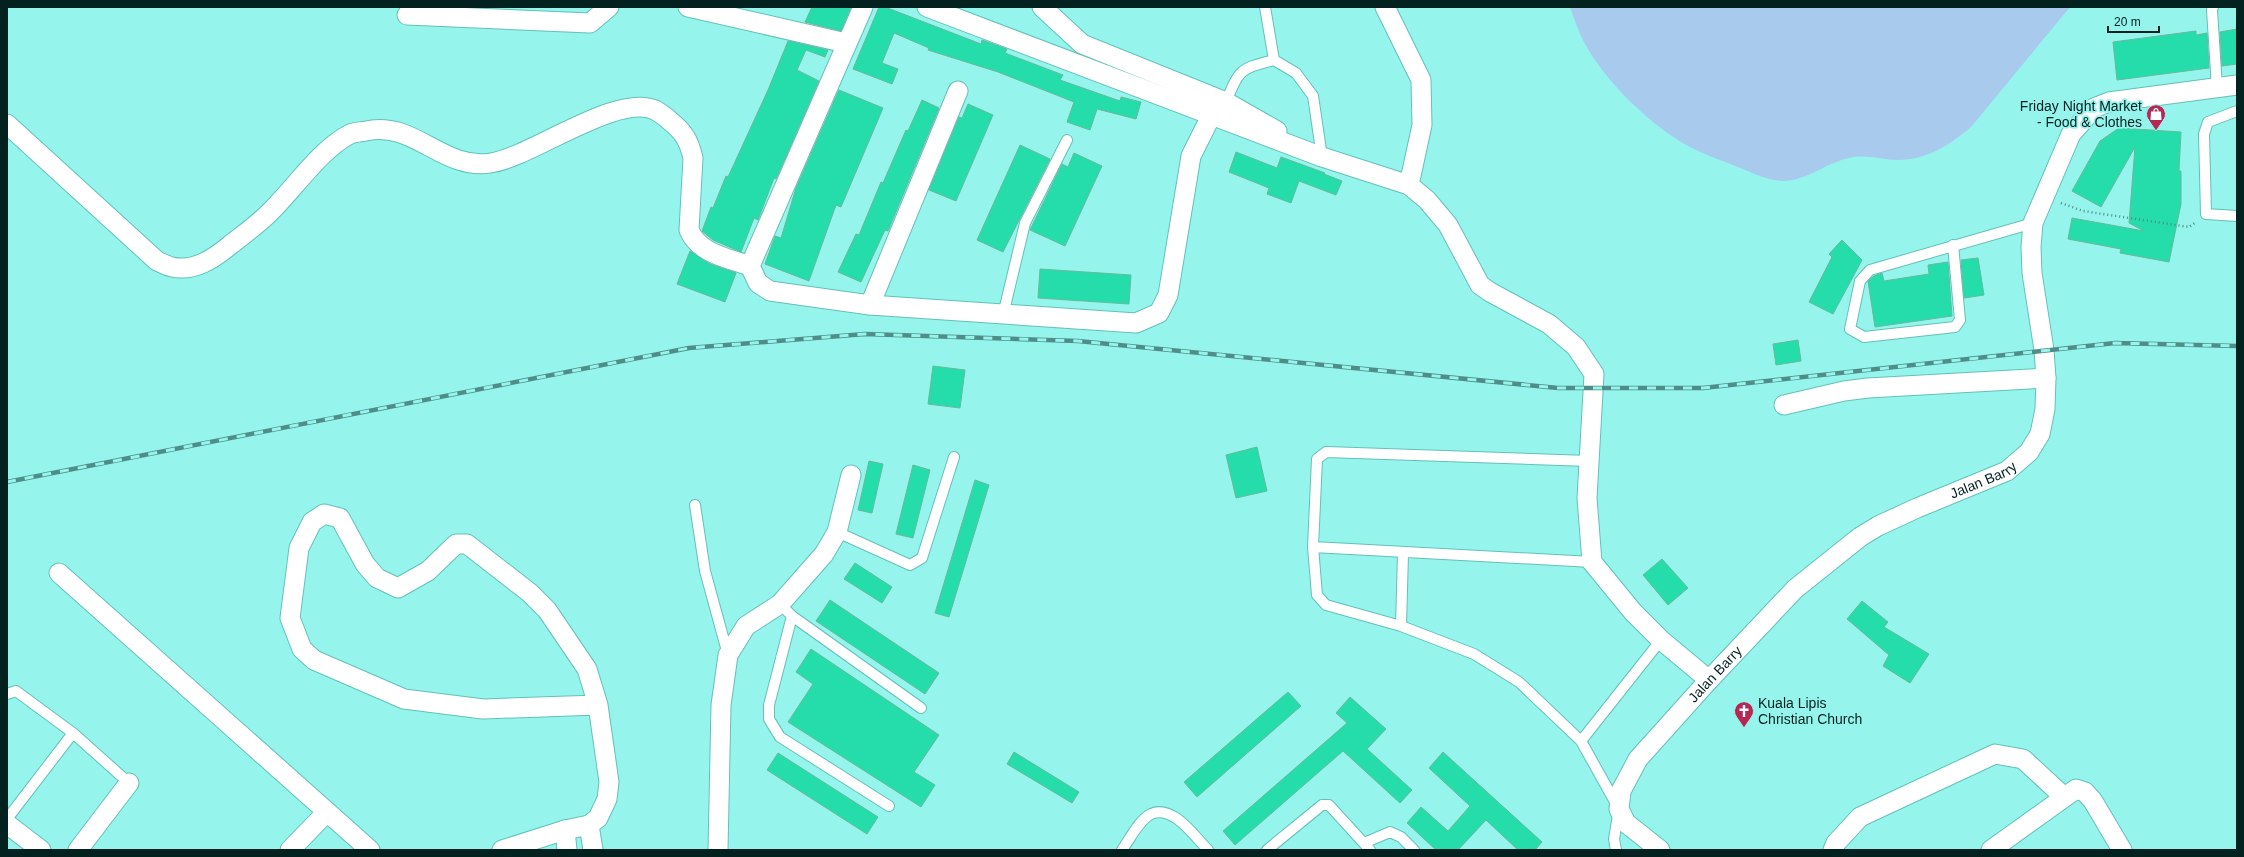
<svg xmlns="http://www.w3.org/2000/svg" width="2244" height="857" viewBox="0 0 2244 857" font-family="Arial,sans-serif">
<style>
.water{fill:#a8caed}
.building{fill:#25dcab;stroke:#68b99c}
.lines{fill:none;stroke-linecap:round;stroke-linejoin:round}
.lane-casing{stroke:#63c1ba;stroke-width:12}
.street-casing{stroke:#63c1ba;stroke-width:21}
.path{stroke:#4c8b86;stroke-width:2.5;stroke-dasharray:1 3;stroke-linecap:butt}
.lane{stroke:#fff;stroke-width:10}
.street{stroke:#fff;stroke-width:19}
.rail-casing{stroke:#4e8d88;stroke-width:4.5}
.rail{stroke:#95f4ec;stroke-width:3;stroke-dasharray:9;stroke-linecap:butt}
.labels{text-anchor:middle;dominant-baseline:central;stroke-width:3.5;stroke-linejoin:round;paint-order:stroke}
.poi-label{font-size:14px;fill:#02211f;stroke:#95f4ec;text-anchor:end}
.street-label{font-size:14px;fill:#02211f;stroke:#95f4ec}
</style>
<rect width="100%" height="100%" fill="#95f4ec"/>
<path class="water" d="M1570 7H2070L1971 127C1951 144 1927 160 1898 160 1884 160 1868 155 1853 157 1828 161 1808 181 1782 181 1766 180 1748 171 1733 165 1715 158 1695 151 1678 140 1646 120 1607 82 1588 49 1580 36 1575 21 1570 7Z"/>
<path class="building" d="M812 7H851L841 31 805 22Z
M879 7H885L981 44 982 40 1007 49 1005 53 1063 75 1060 80 1120 101 1121 97 1141 102 1136 119 1097 109 1090 130 1067 122 1074 102 998 72 928 50 929 48 894 33 882 63 898 69 892 84 853 69Z
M2237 29V64L2222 66 2220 32Z
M2196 31V35L2207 33 2209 68 2117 80 2113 42Z
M788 41 828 50 825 57 806 50 797 70 819 81 776 179 774 178 758 220 754 218 741 252 713 240 702 231 711 207 713 208 726 176 728 177 768 90Z
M839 90 883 108 841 207 836 205 809 281 765 264 775 236 781 238 796 188Z
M922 100 939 108 888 231 885 230 861 282 838 272 856 234 859 235 881 182 883 183 906 130 908 131Z
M968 104 993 115 956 201 929 190 959 117 962 118Z
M2119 128 2181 132 2179 171H2181V204L2169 262 2120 253 2121 249 2068 239 2072 218 2144 231 2129 223 2135 147 2101 207 2072 191 2100 141Z
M1020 145 1050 159 1003 252 977 240Z
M1236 152 1277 168 1281 157 1325 173 1324 174 1342 181 1336 195 1299 181 1291 203 1267 194 1269 188 1229 172Z
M1074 153 1102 166 1065 246 1030 230 1062 164 1068 167Z
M1842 240 1862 260 1833 314 1809 302 1832 257 1829 254Z
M690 251 710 264 736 273 725 302 677 284Z
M1978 258 1984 295 1964 298 1961 260Z
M1948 262 1952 316 1875 327 1868 281 1874 276 1882 273 1884 281 1929 274 1928 265Z
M1040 269 1131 275 1129 304 1038 298Z
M1798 340 1801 361 1776 365 1773 344Z
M933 366 965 370 960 408 928 404Z
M1257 447 1267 491 1236 498 1226 455Z
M869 461 883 464 872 513 858 510Z
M913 465 930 470 913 538 896 534Z
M975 480 989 485 949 617 935 613Z
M1662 559 1688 588 1668 605 1643 575Z
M855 563 892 587 882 603 844 579Z
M830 600 939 673 925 694 816 621Z
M1862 601 1888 622 1884 627 1929 654 1910 683 1883 666 1889 655 1847 619Z
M811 649 939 735 914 772 935 785 921 807 788 722 813 684 796 672Z
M1288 692 1301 706 1197 797 1184 782Z
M1350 697 1386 729 1367 749 1412 790 1400 803 1343 751 1235 845 1223 831 1347 723 1336 713Z
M1014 752 1079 792 1072 803 1007 764Z
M1443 752 1542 842 1535 850H1518L1486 820 1458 850H1436L1407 823 1421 807 1448 831 1470 806 1429 768Z
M778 753 878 817 867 834 767 770Z"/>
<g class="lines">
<g class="lane-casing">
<path id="lane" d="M1265 7 1274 60
M2213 7 2212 10 2217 88
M1226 102C1240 68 1240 69 1274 60L1296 73 1313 96 1322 157
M2237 111 2208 122 2204 134 2206 214 2237 216
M1953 245 1960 320 1955 327 1864 337 1850 329 1860 281 1870 270 2033 223
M1003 315 1025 223 1067 140
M1589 461 1326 452 1317 459 1313 547 1317 595 1326 605 1401 626 1474 654 1519 682 1581 741 1619 809 1614 839 1616 850
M695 505 705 571 728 655
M837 532 910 565 922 558 954 457
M1313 547 1592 562
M780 604 792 616 921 708
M792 616 769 705V719L780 737 889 806
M1401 626 1403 553
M7 694 16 691 73 733 129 783
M1581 741 1661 640
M7 819 73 733
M1364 843 1390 832 1401 837 1414 850
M1122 850C1130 839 1139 820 1151 814 1173 804 1195 837 1208 850
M1267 850 1322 805H1329L1370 850"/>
</g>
<g class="street-casing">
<g id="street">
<path d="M688 7 846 43"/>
<path d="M863 7 750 266 758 283 770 291 870 305 1136 323 1159 313 1168 295 1191 156 1211 116"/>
<path d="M927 7 1322 157 1409 185 1427 200 1448 225 1480 285 1490 292 1549 324 1576 347 1594 374 1587 498 1592 562 1633 612 1661 640 1709 680"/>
<path d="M1042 7 1082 44 1226 102 1277 131"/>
<path d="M1385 7 1421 80 1422 125 1409 185"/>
<path d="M407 15 590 23 609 7"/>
<path d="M7 124 157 261C162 263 167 266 172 267 194 272 213 259 229 246 244 234 260 223 273 209 296 186 321 149 350 134 355 132 361 132 366 131 414 120 443 171 491 163 533 156 616 93 655 110 660 113 666 117 670 121 684 132 689 141 693 158L689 230C699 254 728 258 750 266"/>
<path d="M870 305 958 91"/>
<path d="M1784 405 1844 391 1868 388 2046 378"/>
<path d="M59 573 370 850"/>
<path d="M7 824 41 850"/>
<path d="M589 825 593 850"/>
<path d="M565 830 567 850"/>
<path d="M78 850 129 783"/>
<path d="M290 850 327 812"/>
<path d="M502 850 565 830 589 825 598 818 607 799 609 782 598 705 587 669 547 610 530 593 467 544H456L428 571 398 588 377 578 365 564 340 518 324 514 312 522 299 548 290 618 302 649 314 660 404 699 483 709 598 705"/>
<path d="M718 850 721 705 728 655 746 626 780 604 824 554 837 532 851 475"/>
<path id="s1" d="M1660 850 1626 823 1619 809 1621 791 1638 759 1709 680 1795 589 1860 537 1878 526 1917 508 2007 471 2029 452 2040 434 2045 409 2046 378 2044 350 2032 273 2031 247 2033 223 2071 134 2094 108 2109 102 2237 85"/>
<path d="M1833 850 1836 843 1860 817 1995 754 2023 759 2063 796"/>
<path d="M1991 850 2076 789 2085 792 2093 801 2122 850"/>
</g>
</g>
<path class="path" d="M2061 203 2083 211 2189 227 2196 222"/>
<use href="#lane" class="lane"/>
<use href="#street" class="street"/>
<g class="rail-casing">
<path id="rail" d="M7 482 689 348 865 334 1078 341 1558 388H1703L2115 343 2237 346"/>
</g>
<use href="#rail" class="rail"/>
</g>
<defs>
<g id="shop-pin" transform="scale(1)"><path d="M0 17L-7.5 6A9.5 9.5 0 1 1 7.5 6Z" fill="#b72753" stroke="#95f4ec"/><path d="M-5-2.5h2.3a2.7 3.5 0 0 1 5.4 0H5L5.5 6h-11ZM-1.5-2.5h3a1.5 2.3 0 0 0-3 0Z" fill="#fff"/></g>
<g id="church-pin" transform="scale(1)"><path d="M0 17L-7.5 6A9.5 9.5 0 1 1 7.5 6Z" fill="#b72753" stroke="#95f4ec"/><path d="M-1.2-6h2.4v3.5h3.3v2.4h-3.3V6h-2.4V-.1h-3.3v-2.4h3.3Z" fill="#fff"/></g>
</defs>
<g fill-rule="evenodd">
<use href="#shop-pin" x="2156" y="114"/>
<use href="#church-pin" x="1744" y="711"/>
</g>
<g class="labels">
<g class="poi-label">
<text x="2142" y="106">Friday Night Market<tspan x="2142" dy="16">- Food &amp; Clothes</tspan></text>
<text x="1758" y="703" text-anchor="start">Kuala Lipis<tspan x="1758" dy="16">Christian Church</tspan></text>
</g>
<g class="street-label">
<text stroke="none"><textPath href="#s1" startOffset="564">Jalan Barry</textPath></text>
<text stroke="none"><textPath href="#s1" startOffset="228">Jalan Barry</textPath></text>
</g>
</g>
<rect width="2244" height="857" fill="none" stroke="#02211f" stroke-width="16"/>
<path d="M2108 26v6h51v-6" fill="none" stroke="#02211f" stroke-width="2"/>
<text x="2114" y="26" font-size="12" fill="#02211f" stroke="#95f4ec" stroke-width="3" paint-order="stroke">20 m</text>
</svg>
